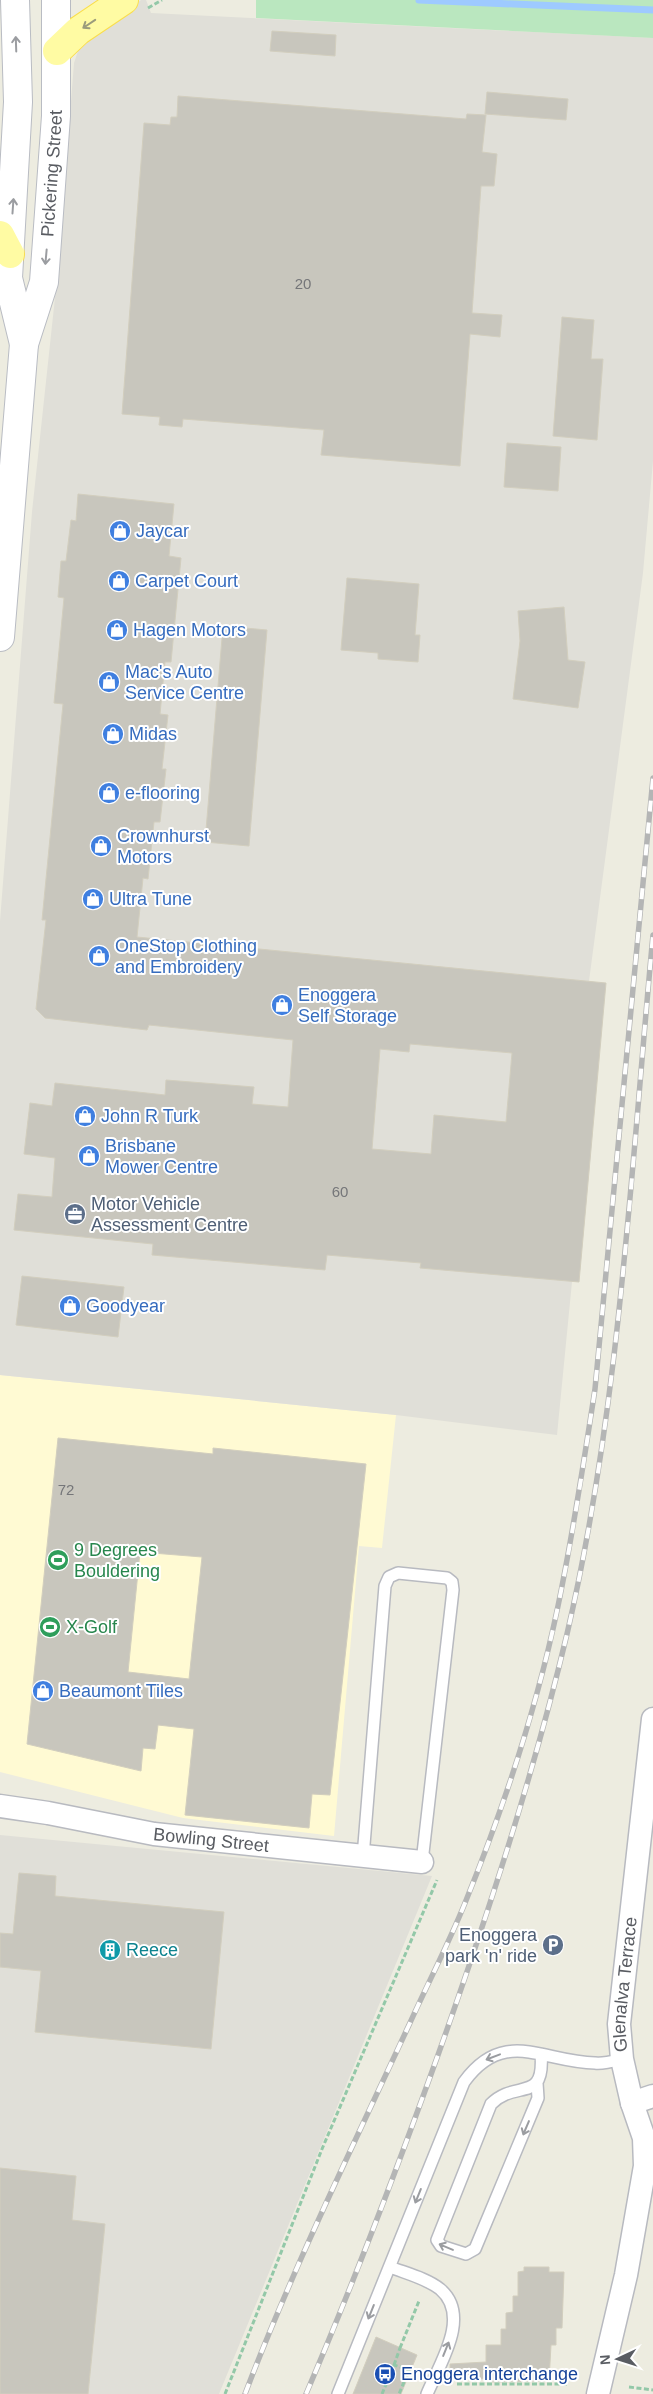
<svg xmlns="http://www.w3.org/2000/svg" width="653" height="2394" viewBox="0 0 653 2394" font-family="Helvetica,sans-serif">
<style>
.commercial{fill:#fffad3}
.industrial{fill:#e0dfd8}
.green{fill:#bae7bf}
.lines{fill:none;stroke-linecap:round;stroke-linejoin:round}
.stream{stroke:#9ecaff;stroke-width:7}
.building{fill:#c8c6bd;stroke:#d2cebe;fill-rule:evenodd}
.lane-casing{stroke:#b8bac0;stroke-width:14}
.street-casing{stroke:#b8bac0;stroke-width:25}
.secondary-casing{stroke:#b9bcc3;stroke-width:30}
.primary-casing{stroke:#fade4c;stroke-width:30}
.path{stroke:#93c8a8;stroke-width:3;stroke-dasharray:5 2.5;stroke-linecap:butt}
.lane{stroke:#fff;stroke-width:11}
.street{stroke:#fff;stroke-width:22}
.secondary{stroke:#fff;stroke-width:28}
.primary{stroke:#fffba3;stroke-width:28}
.rail-casing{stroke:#b4b5b5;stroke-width:5.5}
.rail{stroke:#fff;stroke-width:4;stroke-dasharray:11;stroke-linecap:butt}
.path-bridge{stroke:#93c8a8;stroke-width:3;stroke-dasharray:5 2.5;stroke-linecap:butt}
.oneway{stroke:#9b9c7c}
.oneway2{stroke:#9b9da1}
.labels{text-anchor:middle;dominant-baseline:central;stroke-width:4;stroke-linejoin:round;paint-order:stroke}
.number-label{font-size:15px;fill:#757679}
.street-label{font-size:18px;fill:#595c62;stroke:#fff}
.shop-label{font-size:18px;fill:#366cbe;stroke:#fff;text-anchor:start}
.service-label{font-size:18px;fill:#4e5e75;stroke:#fff;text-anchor:start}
.leisure-label{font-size:18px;fill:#27864d;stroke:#fff;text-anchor:start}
.culture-label{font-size:18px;fill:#0d838f;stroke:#fff;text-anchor:start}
.transit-label{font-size:18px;fill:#164399;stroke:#fff;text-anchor:start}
</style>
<rect width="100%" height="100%" fill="#edece0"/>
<path class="commercial" d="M0 1375 396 1415 382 1548 359 1546 334 1836 183 1818 0 1772Z"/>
<path class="industrial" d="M141 0H146L151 13 653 38V461L643 573 589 981 593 1130 579 1282H572L557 1435 396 1415 0 1375V921L32 512 57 279 74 63 79 48Z
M0 1835 432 1876 219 2394H0Z"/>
<path class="green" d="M256 0H653V38L256 18Z"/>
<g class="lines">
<path class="stream" d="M419 0 653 10"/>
</g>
<path class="building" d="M272 31 336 35 335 56 270 51Z
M487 92 568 99 566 120 485 114Z
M178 96 466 119 467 114 486 115 482 152 497 154 494 186H481L472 313 502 315 500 337 470 334 460 466 321 455 324 430 183 419 182 427 159 425 160 417 122 414 144 123 170 125 171 117H177Z
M562 317 594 320 591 359H603L597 440 553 436Z
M507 443 561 447 558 491 504 487Z
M78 494 174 504 169 556 181 558 171 662H165L160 714 168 715 162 769H166L160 822H154L148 879 143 878 137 937 606 983 579 1282 420 1268 421 1263 327 1255 325 1270 152 1255 153 1244 14 1230 18 1194 52 1197 55 1158 24 1154 30 1103 52 1106 55 1083 165 1095 166 1080 254 1087 252 1104 288 1107 293 1040 149 1025 147 1030 45 1018 36 1009 46 920H42L63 704 54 703 64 598 58 597 61 561H66L71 520 76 521ZM410 1044 512 1053 506 1122 434 1115 431 1154 372 1149 380 1049 409 1052Z
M347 578 419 584 415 635H420L418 662 378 659V653L341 650Z
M564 607 568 660 585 662 578 708 513 699 520 641 518 611Z
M223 626 267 630 249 846 205 842Z
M22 1276 124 1287 118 1337 16 1325Z
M58 1438 213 1454V1448L366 1464 330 1795 312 1794 309 1828 185 1815 194 1729 158 1725 155 1749 143 1748 141 1771 27 1744ZM140 1552 202 1557 189 1679 128 1672Z
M19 1873 56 1876 55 1896 224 1912 211 2049 35 2032 41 1971 0 1967V1933L13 1934Z
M0 2168 76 2176 72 2220 105 2224 88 2394H0Z
M524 2267H549V2272H564L562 2328H556V2345H551L549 2381 492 2382V2379H450V2364L486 2362V2345H501V2329H506V2313L513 2312V2296H518V2272L524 2271Z
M376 2337 417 2355 401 2394H353Z"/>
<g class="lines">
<g class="lane-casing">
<path id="lane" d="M363 1857 385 1586 389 1577 398 1573 447 1578 452 1582 453 1590 422 1862
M537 2083 538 2098 475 2249 466 2254 441 2246 437 2240 491 2104C516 2079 545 2104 541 2054
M390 2267C405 2273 426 2278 440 2289 472 2316 439 2365 427 2394
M338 2394 464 2082C504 2027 543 2062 595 2063 604 2064 614 2061 622 2059"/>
</g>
<g class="street-casing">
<g id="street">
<path id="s1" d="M0 1806 48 1813 154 1834 422 1862"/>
<path d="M632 2103 653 2096"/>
<path id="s2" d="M598 2394 626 2275 645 2166 644 2138 632 2103 622 2059 619 2024 653 1719"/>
</g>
</g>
<g class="secondary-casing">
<g id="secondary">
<path d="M15 0 18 102 8 278 24 344"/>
<path id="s3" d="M0 637 24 344 44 282 56 116V0"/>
</g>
</g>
<g class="primary-casing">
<path id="primary" d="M57 51 78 31 124 0
M0 235 10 254"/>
</g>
<path class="path" d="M148 8 162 0
M400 2348 419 2301
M457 2384H568
M629 2387 653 2390
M225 2394 322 2149 437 1880"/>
<use href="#lane" class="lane"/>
<use href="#street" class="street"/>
<use href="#secondary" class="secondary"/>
<use href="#primary" class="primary"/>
<g class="rail-casing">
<path id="rail" d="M245 2394C293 2268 352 2148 409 2025 427 1985 448 1945 465 1903 504 1807 537 1707 558 1606 573 1534 584 1461 595 1389L653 778
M306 2394C354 2282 397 2169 438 2055 487 1917 533 1777 567 1634 620 1406 631 1168 653 935"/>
</g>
<use href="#rail" class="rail"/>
<path class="path-bridge" d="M394 2365 400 2348
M382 2394 394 2365 409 2370 399 2394"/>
</g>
<defs><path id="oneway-shaft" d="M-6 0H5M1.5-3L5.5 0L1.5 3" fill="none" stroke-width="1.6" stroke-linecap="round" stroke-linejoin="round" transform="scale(1.25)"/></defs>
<use class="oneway" href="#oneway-shaft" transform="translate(89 24) rotate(146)"/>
<g class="oneway2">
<use href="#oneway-shaft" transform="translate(16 44) rotate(-92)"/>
<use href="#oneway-shaft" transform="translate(13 206) rotate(-86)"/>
<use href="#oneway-shaft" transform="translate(46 257) rotate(95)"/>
<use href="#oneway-shaft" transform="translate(493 2057) rotate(159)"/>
<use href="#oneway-shaft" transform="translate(526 2128) rotate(113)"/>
<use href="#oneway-shaft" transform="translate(418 2196) rotate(112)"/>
<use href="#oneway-shaft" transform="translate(446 2247) rotate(-157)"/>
<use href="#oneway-shaft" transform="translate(371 2312) rotate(112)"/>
<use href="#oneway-shaft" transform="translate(446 2349) rotate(-68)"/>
</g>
<defs>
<g id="shop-disc" transform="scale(1.125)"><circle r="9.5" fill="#3f7fe0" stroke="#fff"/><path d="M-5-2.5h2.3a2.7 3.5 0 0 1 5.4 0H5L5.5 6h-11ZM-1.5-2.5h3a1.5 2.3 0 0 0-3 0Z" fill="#fff"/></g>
<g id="office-disc" transform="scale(1.125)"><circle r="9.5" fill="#5c6f8a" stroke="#fff"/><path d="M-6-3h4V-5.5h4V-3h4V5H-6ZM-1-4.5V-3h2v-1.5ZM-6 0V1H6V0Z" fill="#fff"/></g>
<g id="stadium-disc" transform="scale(1.125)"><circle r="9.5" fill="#2e9e5b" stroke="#fff"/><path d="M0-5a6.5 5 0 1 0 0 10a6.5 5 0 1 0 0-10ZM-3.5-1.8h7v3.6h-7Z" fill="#fff"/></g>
<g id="parking-disc" transform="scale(1.125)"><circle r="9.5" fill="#5c6f8a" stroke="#fff"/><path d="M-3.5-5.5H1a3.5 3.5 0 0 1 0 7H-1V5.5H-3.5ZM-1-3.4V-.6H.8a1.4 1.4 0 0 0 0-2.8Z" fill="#fff"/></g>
<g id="building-disc" transform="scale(1.125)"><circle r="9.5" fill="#0f9aa8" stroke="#fff"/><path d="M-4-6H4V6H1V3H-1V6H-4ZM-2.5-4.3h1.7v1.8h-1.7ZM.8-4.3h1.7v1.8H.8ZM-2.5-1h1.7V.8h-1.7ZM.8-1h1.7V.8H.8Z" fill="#fff"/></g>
<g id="bus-disc" transform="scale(1.125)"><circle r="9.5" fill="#1a4fb4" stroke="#fff"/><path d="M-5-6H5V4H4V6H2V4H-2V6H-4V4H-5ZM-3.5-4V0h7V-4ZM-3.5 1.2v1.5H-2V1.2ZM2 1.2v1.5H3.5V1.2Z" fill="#fff"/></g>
</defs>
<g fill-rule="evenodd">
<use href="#shop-disc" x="120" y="531"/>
<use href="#shop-disc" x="119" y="581"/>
<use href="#shop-disc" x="117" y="630"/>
<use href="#shop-disc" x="109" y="682"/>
<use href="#shop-disc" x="113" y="734"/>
<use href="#shop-disc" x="109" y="793"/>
<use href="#shop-disc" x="101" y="846"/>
<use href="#shop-disc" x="93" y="899"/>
<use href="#shop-disc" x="99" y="956"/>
<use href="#shop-disc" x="282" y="1005"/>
<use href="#shop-disc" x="85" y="1116"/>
<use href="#shop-disc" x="89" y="1156"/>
<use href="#office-disc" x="75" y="1214"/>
<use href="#shop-disc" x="70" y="1306"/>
<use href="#stadium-disc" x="58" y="1560"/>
<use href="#stadium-disc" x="50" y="1627"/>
<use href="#shop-disc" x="43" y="1691"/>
<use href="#parking-disc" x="553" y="1945"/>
<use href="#building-disc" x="110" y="1950"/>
<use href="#bus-disc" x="385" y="2374"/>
</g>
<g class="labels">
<g class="number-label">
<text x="303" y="283">20</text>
<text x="340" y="1191">60</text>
<text x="66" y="1489">72</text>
</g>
<g class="street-label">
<text stroke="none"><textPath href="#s3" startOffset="468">Pickering Street</textPath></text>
<text stroke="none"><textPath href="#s1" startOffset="214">Bowling Street</textPath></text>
<text stroke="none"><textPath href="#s2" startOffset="418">Glenalva Terrace</textPath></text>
</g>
<g class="shop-label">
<text x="136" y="531">Jaycar</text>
<text x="135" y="581">Carpet Court</text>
<text x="133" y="630">Hagen Motors</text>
<text x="125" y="672">Mac's Auto<tspan x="125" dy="21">Service Centre</tspan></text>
<text x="129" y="734">Midas</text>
<text x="125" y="793">e-flooring</text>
<text x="117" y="836">Crownhurst<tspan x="117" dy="21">Motors</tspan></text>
<text x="109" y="899">Ultra Tune</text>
<text x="115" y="946">OneStop Clothing<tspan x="115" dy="21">and Embroidery</tspan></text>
<text x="298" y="995">Enoggera<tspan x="298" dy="21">Self Storage</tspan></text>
<text x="101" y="1116">John R Turk</text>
<text x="105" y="1146">Brisbane<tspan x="105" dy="21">Mower Centre</tspan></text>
<text x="86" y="1306">Goodyear</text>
<text x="59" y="1691">Beaumont Tiles</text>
</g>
<g class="service-label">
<text x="91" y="1204">Motor Vehicle<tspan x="91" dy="21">Assessment Centre</tspan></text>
<text x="537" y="1935" text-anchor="end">Enoggera<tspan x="537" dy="21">park 'n' ride</tspan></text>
</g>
<g class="leisure-label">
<text x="74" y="1550">9 Degrees<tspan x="74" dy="21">Bouldering</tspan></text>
<text x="66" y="1627">X-Golf</text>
</g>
<g class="culture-label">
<text x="126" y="1950">Reece</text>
</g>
<g class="transit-label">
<text x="401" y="2374">Enoggera interchange</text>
</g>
</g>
<g transform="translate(618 2359) rotate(266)" stroke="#ffffff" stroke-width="4" paint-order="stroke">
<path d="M0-4L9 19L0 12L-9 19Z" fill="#595c62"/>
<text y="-8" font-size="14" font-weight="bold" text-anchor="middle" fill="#595c62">N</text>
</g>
</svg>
